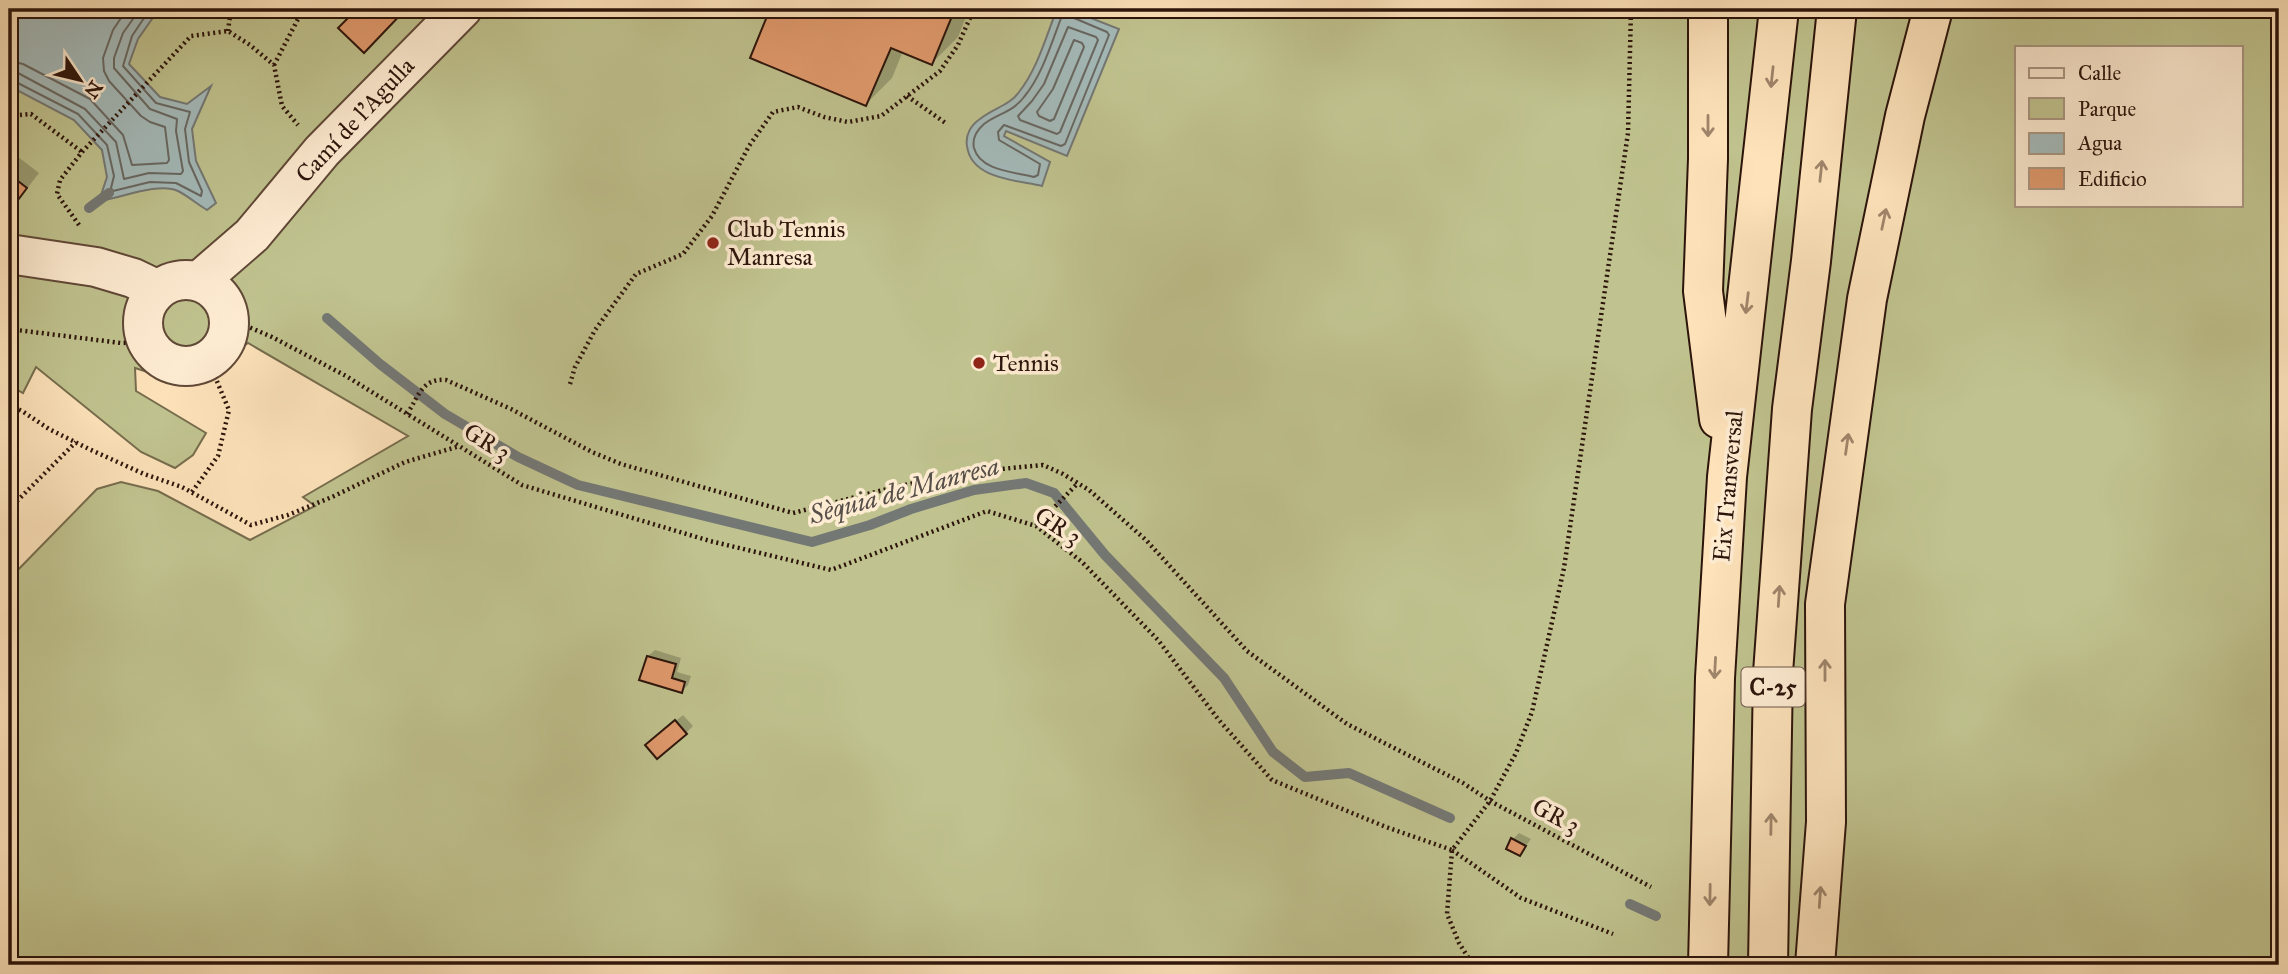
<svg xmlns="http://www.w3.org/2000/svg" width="2288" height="974" viewBox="0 0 2288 974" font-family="'IM FELL Great Primer',serif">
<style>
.green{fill:#c0c38f;stroke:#766c4d;stroke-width:2;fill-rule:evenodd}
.water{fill:#a4bbbb;stroke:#747875;stroke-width:2}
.shadow{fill:#0003}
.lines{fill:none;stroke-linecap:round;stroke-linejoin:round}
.shore{stroke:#686863;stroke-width:2}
.stream{stroke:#747875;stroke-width:10}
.building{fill:#e19a6d;stroke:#2c140b;stroke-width:2}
.minor-casing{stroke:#604837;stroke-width:42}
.motorway-casing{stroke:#2c140b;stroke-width:42}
.path{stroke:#2c140b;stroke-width:4.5;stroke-dasharray:2 3.5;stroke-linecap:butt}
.minor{stroke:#feecd2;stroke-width:38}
.motorway{stroke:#fde2ba;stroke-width:38}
.oneway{stroke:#9f856b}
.poi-dot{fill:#8f2418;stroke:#feecd2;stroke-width:2.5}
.labels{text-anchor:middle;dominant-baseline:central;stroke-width:7;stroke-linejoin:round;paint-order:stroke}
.shield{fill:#feecd2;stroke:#6b5547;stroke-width:2}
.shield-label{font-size:23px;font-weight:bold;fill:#2c140b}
.street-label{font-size:24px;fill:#2c140b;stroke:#feecd2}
.poi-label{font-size:24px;fill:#2c140b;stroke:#feecd2;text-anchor:start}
.water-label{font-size:26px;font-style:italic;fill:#564e49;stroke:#feecd2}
</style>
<rect width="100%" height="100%" fill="#fde2ba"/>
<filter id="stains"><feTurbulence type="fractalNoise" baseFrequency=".00286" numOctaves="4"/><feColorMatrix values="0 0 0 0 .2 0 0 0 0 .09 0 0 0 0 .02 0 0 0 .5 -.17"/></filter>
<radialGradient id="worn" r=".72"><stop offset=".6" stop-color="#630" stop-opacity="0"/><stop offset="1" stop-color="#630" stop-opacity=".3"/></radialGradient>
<path class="green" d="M9 9H2279V965H9V579L97 489 121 482 158 491 250 540 315 506 303 497 408 436 248 343 188 385 135 368 136 391 206 433 193 455 175 468 141 452 36 367 23 393 9 385ZM2017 47H2241V205H2017Z"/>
<path class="water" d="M9 9H159L138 39 129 64 160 97 187 104 211 86 192 129 196 161 216 203 207 210C197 204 188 196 178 191 158 182 121 198 99 201L107 177 102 150 74 120 9 86Z
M1057 9H1068L1119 29 1067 156 1006 131 1004 136 1050 162 1042 186C1016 180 971 179 967 146 965 135 971 125 980 119 993 108 1009 106 1019 92 1038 68 1046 36 1057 9Z"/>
<path class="shadow" d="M772 9H969L958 37 932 63 903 51 892 78 866 104 752 57Z
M9 150 39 173 9 212Z
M655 650 681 658 677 672 691 676 688 685 682 691 648 656Z
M683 715 693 726 686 733 654 738Z
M1519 833 1531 839 1520 854 1513 839Z"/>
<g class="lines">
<path class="shore" d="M1066 11 1074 18 1107 32 1109 35 1065 144 1061 146 1004 125 998 132 999 140 1040 164 1038 175 1034 177C1015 172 980 171 974 148 972 139 976 131 984 124 997 114 1013 112 1024 97 1043 74 1052 41 1063 13Z
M1068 27 1096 37 1098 40 1060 132 1057 134 1020 120 1018 116 1032 101 1044 84Z
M1074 40 1082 43 1084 47 1054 119 1050 121 1039 116 1037 112 1053 89Z
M9 61 23 64 90 99 123 135 132 165 167 163 169 160 165 127 150 122 141 116 109 81 104 71 103 58 113 30 127 9
M9 71 18 73 85 109 116 142 124 179 149 173 181 174 183 171 176 131 177 119 150 109 114 68V58L123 33 140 9
M9 80 14 81 78 114 107 145 114 176 111 188 113 191 150 182 176 183 201 196 202 191 189 162 185 129 190 112 156 103 123 66 132 36 150 9"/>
<path class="stream" d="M89 208 109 193
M327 318 380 364 445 414 518 457 578 485 812 542 870 525 911 509 974 490 1026 483 1054 493 1105 555 1224 678 1273 752 1305 777 1349 773 1450 818
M1630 904 1656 916"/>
</g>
<path class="building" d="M357 9H406L364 53 338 28Z
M770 9H955L932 65 891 48 866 106 750 58Z
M9 174 27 188 9 212Z
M647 656 676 664 672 678 685 682 682 693 639 680Z
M675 720 687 734 657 759 645 745Z
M1511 838 1526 846 1520 856 1506 849Z"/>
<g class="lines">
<g class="minor-casing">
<path id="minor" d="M9 254 96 267 133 278 158 290
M143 323a43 43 0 1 1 86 0a43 43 0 1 1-86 0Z
M199 281 252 235 322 151 462 9"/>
</g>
<g class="motorway-casing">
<path id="motorway" d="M1708 9V159L1703 291 1719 419
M1708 965 1715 678 1727 477 1779 9
M1768 965 1773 673 1792 409 1811 261 1837 9
M1815 965 1826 822 1825 604 1867 299 1905 116 1933 9"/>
</g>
<path class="path" d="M228 31 231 9
M274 65 298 19 307 9
M907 96 947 124
M9 116 31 114 82 152
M79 225 57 194 60 180 82 152 191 36 228 31 250 45 274 65 282 106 298 125
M230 319 272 337 346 376 522 485 710 541 831 570 987 511 1036 526 1082 562 1158 640 1218 719 1272 780 1386 827 1452 850 1490 801 1516 753 1532 712 1564 568 1628 133 1631 9
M9 329 121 343 147 342
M570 384 575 367 595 330 636 274 683 254 712 216 749 146 773 112 798 107 824 117 848 122 881 116 940 71 958 45 974 9
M9 405 22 411 49 429 89 449 144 474 182 487 251 525 288 515 332 497 405 462 460 446
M407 414C419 396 422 378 446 380L511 409 592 452 621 464 793 513 899 486 980 471 1043 465 1063 474 1089 490 1146 540 1247 651 1347 724 1463 783 1490 801 1651 887
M192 492 218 456 229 410 208 360
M9 509 76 442
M1036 526 1078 483
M1452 850 1521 898 1613 934
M1452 851 1447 914 1459 943 1473 965"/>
<use href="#minor" class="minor"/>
<use href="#motorway" class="motorway"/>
</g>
<defs><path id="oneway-shaft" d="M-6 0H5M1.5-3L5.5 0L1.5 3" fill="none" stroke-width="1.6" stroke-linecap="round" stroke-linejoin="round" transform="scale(1.75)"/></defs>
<g class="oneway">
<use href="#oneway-shaft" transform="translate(1772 77) rotate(96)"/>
<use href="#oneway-shaft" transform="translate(1708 126) rotate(90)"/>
<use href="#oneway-shaft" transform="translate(1821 171) rotate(-84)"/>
<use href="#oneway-shaft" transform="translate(1884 219) rotate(-78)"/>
<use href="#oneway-shaft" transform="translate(1747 303) rotate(97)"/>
<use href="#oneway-shaft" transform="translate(1847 444) rotate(-82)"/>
<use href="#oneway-shaft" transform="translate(1779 596) rotate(-86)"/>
<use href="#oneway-shaft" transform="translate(1715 668) rotate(93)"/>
<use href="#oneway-shaft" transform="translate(1825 670) rotate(-90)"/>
<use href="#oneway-shaft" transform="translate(1771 824) rotate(-89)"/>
<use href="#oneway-shaft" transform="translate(1710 895) rotate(91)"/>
<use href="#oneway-shaft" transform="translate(1820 897) rotate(-86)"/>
</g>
<g class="poi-dot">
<circle cx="713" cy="243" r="7"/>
<circle cx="979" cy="363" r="7"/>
</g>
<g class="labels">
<rect class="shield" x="1741.5" y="667.5" width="63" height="39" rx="5"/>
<g class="shield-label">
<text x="1773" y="687">C-25</text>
</g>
<g class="street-label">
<text transform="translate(355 120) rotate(-47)">Camí de l'Agulla</text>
<text transform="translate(487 442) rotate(32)">GR 3</text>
<text transform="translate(1728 486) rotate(-85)">Eix Transversal</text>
<text transform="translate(1058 526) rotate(33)">GR 3</text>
<text transform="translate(1556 816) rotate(28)">GR 3</text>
</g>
<g class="poi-label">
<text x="727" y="229">Club Tennis<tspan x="727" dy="28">Manresa</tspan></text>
<text x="993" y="363">Tennis</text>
</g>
<g class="water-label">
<text transform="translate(904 490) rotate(-15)">Sèquia de Manresa</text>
</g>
</g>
<rect width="2288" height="974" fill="none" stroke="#fde2ba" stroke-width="35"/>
<rect x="10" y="10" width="2267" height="953" fill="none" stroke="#2c140b" stroke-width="3.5"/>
<rect x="18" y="18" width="2253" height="939" fill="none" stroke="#2c140b" stroke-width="2"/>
<rect x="2015" y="46" width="228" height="161" fill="#feecd2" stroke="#aa9682" stroke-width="2"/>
<rect x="2029" y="68" width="35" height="10" fill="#feecd2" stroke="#aa9682" stroke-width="2"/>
<text x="2078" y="80" font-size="21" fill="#2c140b">Calle</text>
<rect x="2029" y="98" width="35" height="21" fill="#c0c38f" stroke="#aa9682" stroke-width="2"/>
<text x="2078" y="116" font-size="21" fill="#2c140b">Parque</text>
<rect x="2029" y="133" width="35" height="21" fill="#a4bbbb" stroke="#aa9682" stroke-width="2"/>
<text x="2078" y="150" font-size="21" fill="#2c140b">Agua</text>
<rect x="2029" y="168" width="35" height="21" fill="#e19a6d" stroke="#aa9682" stroke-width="2"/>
<text x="2078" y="186" font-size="21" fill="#2c140b">Edificio</text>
<g transform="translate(80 80) rotate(125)" stroke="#feecd2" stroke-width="5" paint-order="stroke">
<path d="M0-5L12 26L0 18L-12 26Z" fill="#2c140b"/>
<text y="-10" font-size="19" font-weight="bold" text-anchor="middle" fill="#2c140b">N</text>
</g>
<rect width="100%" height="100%" filter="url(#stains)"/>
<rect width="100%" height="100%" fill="url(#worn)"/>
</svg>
